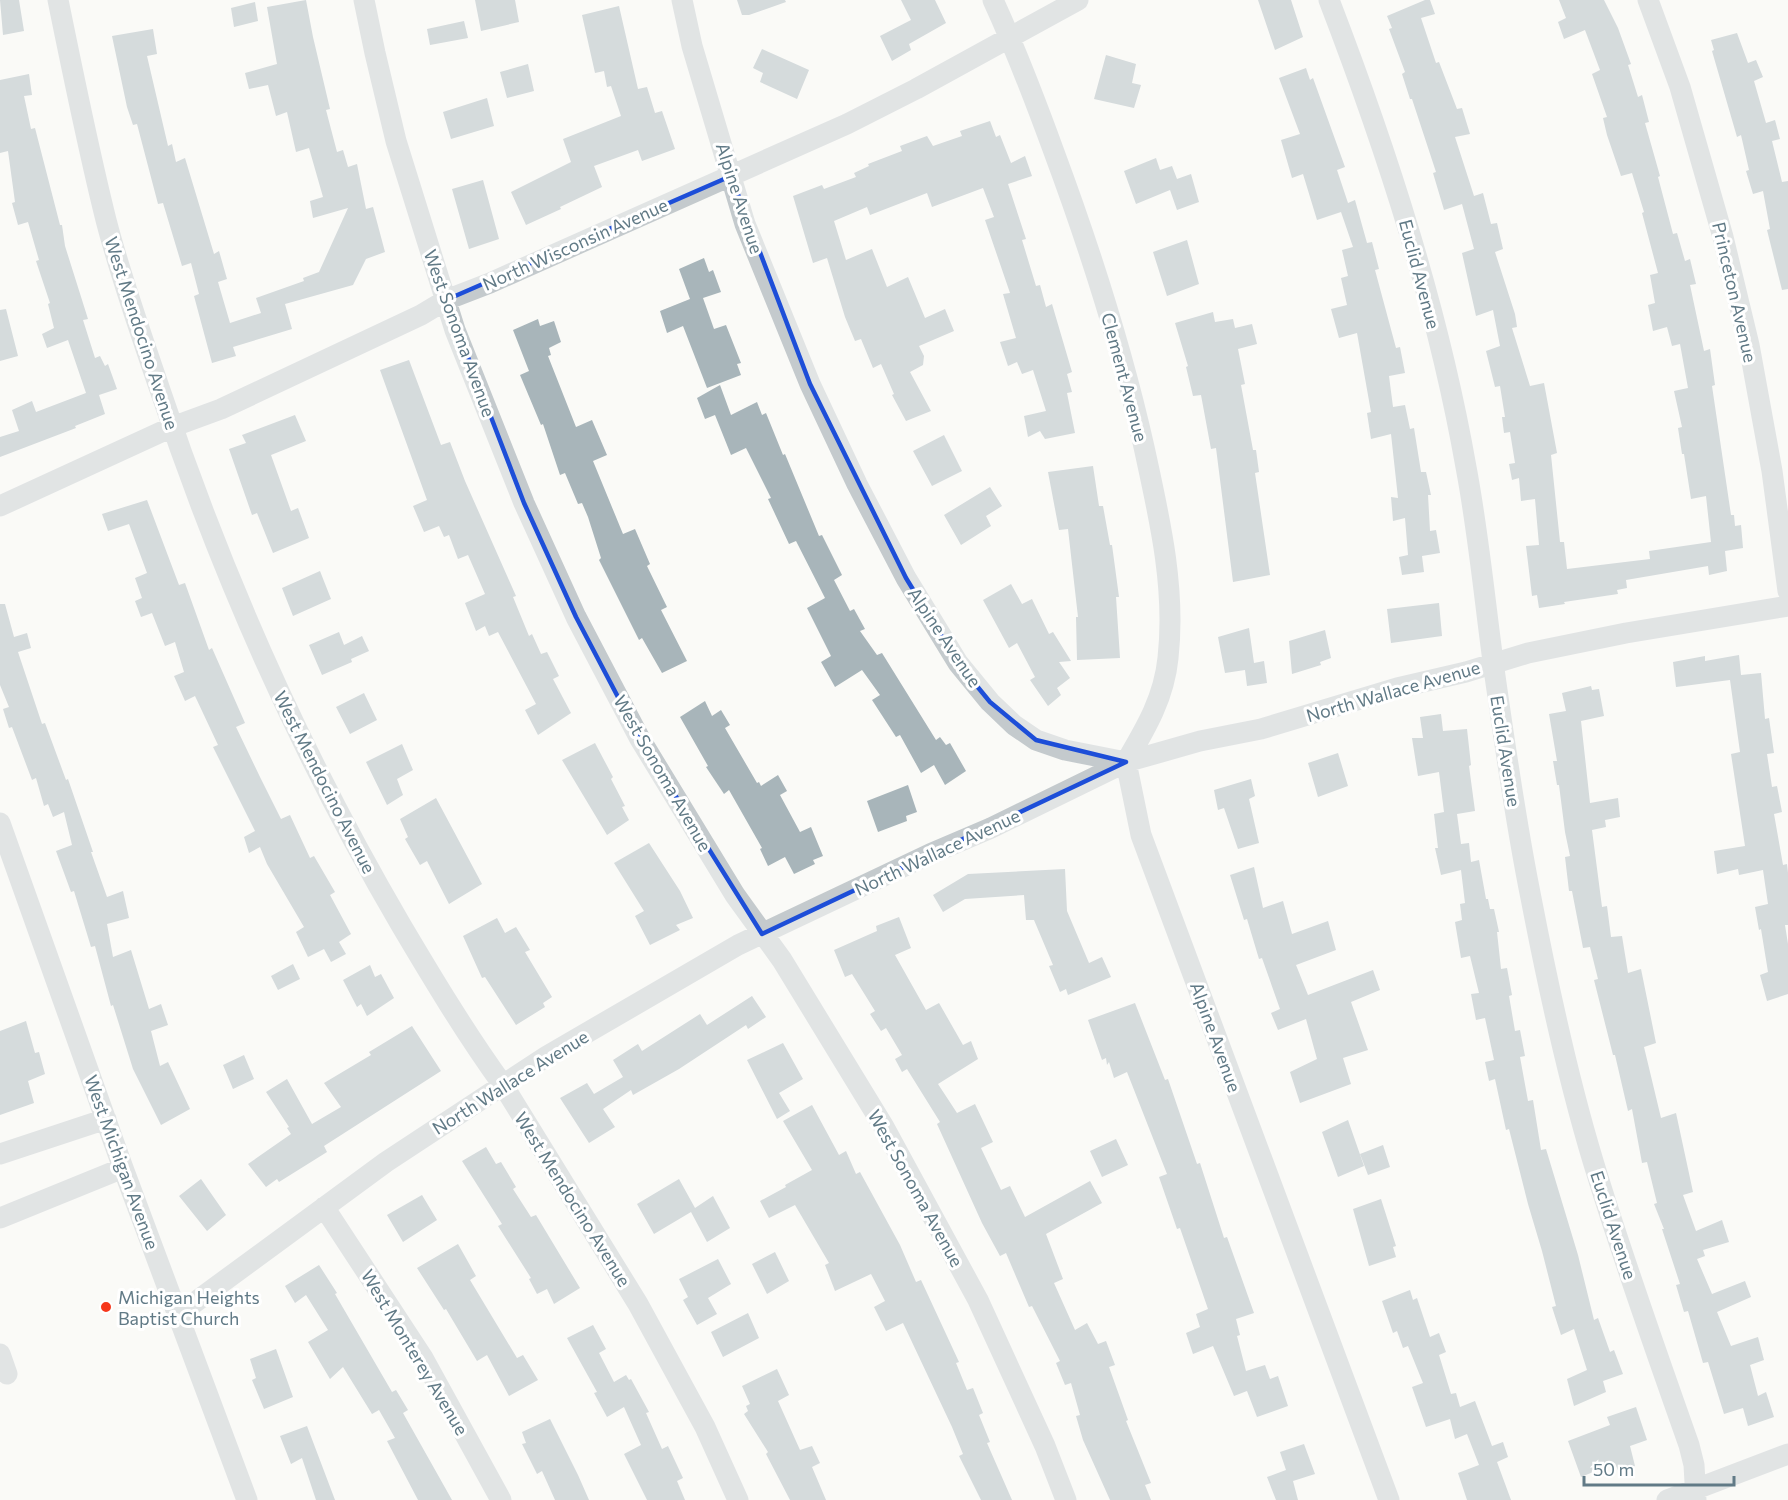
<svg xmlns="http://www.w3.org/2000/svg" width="1788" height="1500" viewBox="0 0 1788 1500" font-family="Commissioner,sans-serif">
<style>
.building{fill:#a8b5ba}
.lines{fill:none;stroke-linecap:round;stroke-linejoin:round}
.minor{stroke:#c4cacd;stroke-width:21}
.marked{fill:none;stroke:#1d4ed8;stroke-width:4.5;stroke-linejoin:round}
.poi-dot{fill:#f6371b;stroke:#fff;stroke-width:2}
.labels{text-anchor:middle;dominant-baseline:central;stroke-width:6;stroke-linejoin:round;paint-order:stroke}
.street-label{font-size:18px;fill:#617a86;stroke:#fff}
.poi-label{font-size:18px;fill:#617a86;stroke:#fff;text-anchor:start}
</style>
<rect width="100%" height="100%" fill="#fafaf7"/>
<path class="building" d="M0 0H19L24 31 3 35Z
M306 0 313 37 330 109 326 110 337 152 343 150 348 167 357 164 366 209 373 207 385 252 366 259 353 285 285 304 292 329 233 347 236 356 212 363 194 296 199 294 191 263 182 266 163 203 158 204 137 124 133 125 127 107 112 36 153 29 157 54 147 56 168 146 172 144 176 162 185 158 214 254 219 251 227 279 218 282 230 323 261 313 256 298 304 281 303 278 319 272 348 208 313 218 310 201 323 197 309 148 296 152 287 112 276 116 268 85 249 89 245 73 277 64 267 7Z
M475 0H515L519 22 481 31Z
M737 0H785L786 2 749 15H742Z
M901 0H935L946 23 909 44 911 50 892 61 880 36 911 20Z
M1258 0H1291L1303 37 1275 50Z
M1425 0H1430L1435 14 1421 18 1436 63 1439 62 1457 109 1462 108 1470 134 1455 137 1474 196 1483 193 1491 224 1497 223 1503 249 1495 252 1515 314 1517 327 1512 328 1530 386 1544 383 1557 453 1551 455 1560 542H1564L1567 569 1650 559 1649 551 1711 542 1706 496 1691 499 1684 454H1682L1678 428 1682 427 1674 391 1688 388 1680 344 1672 346 1667 327 1653 331 1648 305 1655 303 1650 275 1658 273 1642 213 1644 212 1632 173 1621 176 1607 135 1603 118 1607 117 1592 74 1600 70 1585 30 1564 39 1558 22 1566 18 1559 0H1604L1618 28 1631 64 1628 65 1638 97 1642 95 1649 122 1645 123 1660 176 1658 177 1673 234 1677 233 1685 261 1690 259 1696 284 1690 285 1704 351 1710 349 1715 385 1712 386 1731 515H1734L1735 526 1741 525 1743 548 1725 551 1727 571 1709 575 1708 566 1626 580 1627 588 1617 590 1618 594 1564 602 1565 604 1539 608 1537 595 1532 596 1526 546 1539 545 1535 499 1521 501 1519 478 1512 480 1509 464 1515 463 1510 432 1504 433 1502 417H1505L1500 386 1495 387 1486 351 1500 346 1493 310 1476 316 1462 253 1474 249 1462 204 1444 210 1433 173 1436 172 1412 99H1410L1402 74 1405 72 1389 29 1392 28 1387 16Z
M255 2 258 21 234 27 231 8Z
M619 6 638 89 647 87 655 113 662 111 675 149 642 161 638 150 594 166 602 187 560 207 561 209 526 225 511 192 571 162 563 139 621 116 611 86 607 87 604 71 595 73 582 15Z
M464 21 468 38 430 45 427 29Z
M1737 33 1748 63 1756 60 1763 77 1754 81 1766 123 1775 120 1780 139 1772 141 1782 182 1788 181V289L1782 290 1767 230 1770 229 1763 191 1753 194 1746 171 1749 170 1741 135 1737 137 1712 51 1714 50 1711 40Z
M762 49 809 70 797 99 760 82 763 73 753 68Z
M1106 55 1136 64 1132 83 1141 85 1134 108 1094 99Z
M528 64 534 91 507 98 500 72Z
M1306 68 1310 80 1313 78 1345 167 1337 170 1348 203 1355 200 1367 243 1372 242 1379 269 1375 270 1396 348 1400 347 1405 373 1389 376 1393 407 1405 405 1410 429 1414 428 1421 472H1426L1431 495H1428L1430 531 1436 530 1440 553 1422 556 1424 572 1402 575 1399 557 1408 555 1405 518 1393 521 1391 497 1398 498 1391 434 1371 439 1367 413 1371 412 1357 333 1339 338 1331 309 1347 305 1341 278 1348 276 1342 250 1353 247 1341 212 1317 220 1303 174 1292 178 1281 140 1300 134 1279 78Z
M29 74 32 95 24 96 31 129 35 128 60 225H62L65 246 88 319 83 320 95 358 100 356 105 366 108 364 117 389 99 395 105 414 75 426 76 428 0 457V437L19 431 12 410 32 401 36 412 86 393 68 340 47 348 42 334 54 328 48 304 50 303 36 261 39 260 28 222 18 225 12 203 15 202 8 151 0 153V80Z
M487 98 494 126 451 139 443 112Z
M990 121 996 137 1000 135 1011 163 1025 156 1032 176 1008 184 1026 239 1022 240 1036 286 1040 285 1046 307 1052 304 1072 372 1067 374 1072 392 1067 393 1075 433 1045 439 1040 431 1028 437 1024 416 1046 411 1033 370 1022 374 1017 362 1008 366 1000 342 1016 338 1003 294 1010 293 985 220 994 217 983 188 932 207 927 193 870 215 867 207 834 221 846 260 872 249 887 287 908 277 925 318 945 309 954 331 919 346 924 356 923 365 910 372 931 411 906 421 892 395 894 394 881 364 873 368 861 339 855 341 845 317 827 258 813 263 793 196 822 185 824 189 856 177 854 173 869 166 868 164 902 151 900 146 927 136 933 146 962 136 960 131Z
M1156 158 1160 170 1172 166 1177 179 1191 174 1199 202 1177 210 1170 190 1136 204 1124 171Z
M483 180 499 239 469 249 452 189Z
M1187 240 1199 284 1167 296 1153 252Z
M704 258 709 272 713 270 721 292 703 298 714 329 726 325 741 363 737 364 741 375 707 388 683 326 667 333 660 311 690 299 679 269Z
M6 309 18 356 0 361V310Z
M1213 312 1215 322 1233 319 1235 328 1252 324 1257 344 1238 349 1245 384 1241 385 1253 450H1256L1259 472 1255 473 1270 575 1233 582 1216 448 1211 449 1201 395 1193 396 1186 367 1188 366 1175 323Z
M538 319 540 326 554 321 561 342 549 348 551 355 548 356 576 427 592 420 607 455 593 461 623 534 635 529 650 564 647 566 667 607 661 610 687 661 662 673 642 638 639 640 599 560 601 558 588 517 582 503 578 504 565 473 560 475 543 424 541 425 520 375 529 371 513 330Z
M409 360 441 445 450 442 465 481 516 596 513 597 529 636 532 634 541 654 547 652 559 676 553 679 571 713 538 735 525 710 536 704 498 632 489 636 485 626 476 631 465 603 485 594 468 555 458 559 449 535 444 537 439 526 424 532 413 506 427 500 380 370Z
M720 385 731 415 757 402 762 415 766 413 783 455 785 454 819 536 822 535 842 575 834 580 850 611 854 609 865 629 860 631 877 655 882 653 936 740 940 737 946 745 950 743 966 771 945 785 934 765 921 773 900 735 896 737 872 700 880 695 862 670 835 687 821 662 831 656 807 608 825 598 796 541 789 544 768 499 771 498 746 448 731 455 715 415 705 419 697 398Z
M295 415 306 441 271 455 291 511 298 508 309 538 273 553 257 513 252 515 229 449 246 443 242 435Z
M944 435 962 471 932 486 913 451Z
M1093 466 1099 506H1103L1110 545H1112L1119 597H1116L1120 658 1077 660 1076 617H1078L1068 529 1059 530 1048 472Z
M990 487 1002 506 986 516 991 526 961 545 944 515Z
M147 500 179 585 185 583 209 650 212 648 245 723 236 727 260 777 281 819 290 815 310 858 314 856 335 892 330 895 351 934 339 942 346 954 331 962 324 949 308 957 296 932 304 927 267 864 260 847 249 853 244 837 255 831 213 747 218 745 195 696 185 701 174 676 184 672 175 642 165 646 152 613 141 617 135 601 142 598 135 578 147 573 129 524 108 531 102 514Z
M320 571 331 599 293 616 282 588Z
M1011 584 1022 604 1032 599 1049 634 1053 632 1071 661 1059 662 1070 678 1057 688 1061 695 1048 706 1030 680 1035 677 1017 643 1009 648 983 600Z
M1439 603 1442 636 1391 643 1387 609Z
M0 604H5L14 637 27 633 31 648 18 652 42 724 45 723 66 780 68 779 93 852H91L107 897 123 891 129 918 107 924 113 957 131 950 149 1009 161 1004 168 1025 151 1031 160 1066 168 1062 190 1109 161 1125 133 1069 113 1005 111 1006 95 946 91 947 74 891 71 892 56 851 72 845 64 812 53 817 48 804 44 806 36 778 32 780 12 727 9 728 3 709 9 707 0 685Z
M1249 628 1254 663 1264 661 1267 683 1247 686 1245 670 1225 673 1218 637Z
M1325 630 1331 658 1320 662 1321 665 1292 674 1289 641Z
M339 632 344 645 362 636 369 651 351 659 352 662 322 675 309 645Z
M1739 655 1741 675 1761 673 1765 719 1769 718 1774 753 1767 754 1772 787 1777 786 1782 812 1774 814 1783 865 1787 864 1788 873V925H1785L1788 944V994L1767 1001 1760 975 1768 972 1761 929 1759 930 1755 907 1768 904 1763 870 1739 875 1738 869 1717 874 1714 851 1745 846 1731 754 1740 752 1730 680 1676 687 1673 662 1705 656V661Z
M1591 686 1592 690 1599 689 1604 716 1581 721 1590 803 1618 798 1620 817 1605 820 1606 827 1592 830 1602 907 1607 906 1611 937 1622 936 1628 973 1641 969 1656 1043 1644 1047 1661 1118 1676 1113 1693 1192 1683 1195 1696 1231 1722 1220 1729 1242 1703 1250 1705 1256 1697 1259 1712 1294 1745 1281 1751 1297 1717 1312 1731 1346 1758 1337 1764 1360 1750 1365 1758 1396 1766 1392 1774 1417 1748 1426 1743 1408 1724 1414 1708 1362 1703 1363 1688 1311 1684 1312 1676 1285 1680 1284 1662 1229H1664L1654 1204 1657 1203 1647 1162 1642 1163 1632 1109 1628 1111 1615 1055H1613L1594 980 1598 979 1590 947 1583 948 1572 891H1569L1565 857 1570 856 1565 832 1559 785H1557L1553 761H1557L1549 714 1566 711 1562 693Z
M364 693 377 720 350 734 336 707Z
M705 701 712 716 721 710 730 725 725 728 757 783 759 782 761 786 778 775 787 791 780 795 800 832 811 827 823 856 813 860 815 864 794 874 785 857 768 866 760 849 762 848 729 790 724 794 706 767 708 766 680 717Z
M1441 714 1443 731 1467 729 1471 765 1469 766 1475 811 1457 814 1461 844 1469 843 1471 862 1479 860 1486 899H1488L1490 909H1494L1499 932H1497L1501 969 1507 968 1512 995 1509 996 1515 1031 1520 1030 1525 1056 1520 1057 1528 1101 1533 1100 1541 1150 1546 1149 1578 1255 1594 1320 1598 1318 1610 1352 1614 1350 1623 1374 1603 1381 1606 1392 1574 1406 1567 1379 1587 1370 1574 1329 1561 1335 1552 1307 1556 1306 1542 1251 1528 1204 1509 1129 1506 1130 1495 1079 1489 1081 1485 1062 1494 1060 1485 1018 1476 1020 1471 994 1479 993 1470 956 1461 958 1455 922 1462 920 1460 904 1465 903 1461 870 1441 875 1435 848H1438L1434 814 1444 812 1439 772 1418 776 1412 738H1423L1420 717Z
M595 743 613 777 611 779 625 806 622 807 629 820 607 835 562 760Z
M402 744 413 770 397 779 403 795 387 805 366 762Z
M1338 753 1348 786 1318 797 1308 763Z
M1251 779 1255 796 1249 799 1259 843 1238 849 1224 808 1218 810 1214 790Z
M908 785 917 812 906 816 907 821 878 832 867 801Z
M436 798 482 884 449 904 427 861 420 865 405 839 408 837 400 819Z
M649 843 680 891 693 918 676 925 680 930 650 945 635 916 644 911 614 863Z
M1254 867 1263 908 1283 901 1292 934 1328 921 1336 950 1296 965 1308 995 1373 970 1380 990 1351 1002 1368 1050 1343 1058 1351 1084 1300 1103 1290 1072 1317 1059 1306 1019 1278 1030 1271 1013 1280 1009 1262 958 1259 959 1247 919 1244 920 1230 875Z
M1065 869 1067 911 1089 963 1102 957 1111 977 1068 995 1066 989 1060 992 1049 966 1053 965 1034 920H1026L1024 895 965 899 943 912 933 895 968 874Z
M899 917 911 948 895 955 926 1010 939 1003 963 1045 971 1041 978 1059 938 1084 957 1113 975 1104 993 1142 981 1148 1001 1190 1010 1186 1025 1217 1090 1181 1102 1203 1046 1234 1063 1279 1054 1283 1075 1330 1087 1323 1098 1344 1106 1341 1115 1365 1109 1367 1128 1420 1126 1421 1151 1483 1145 1485 1151 1500H1110L1083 1440 1076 1416 1080 1415 1071 1383 1065 1385 1056 1363 1060 1361 1032 1306 1029 1307 1006 1253 1000 1256 982 1223 937 1124 940 1122 907 1069 902 1072 895 1059 902 1055 886 1028 881 1031 870 1014 875 1011 852 974 845 977 834 950 877 931 876 926Z
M497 918 505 933 516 927 530 950 525 952 552 997 543 1003 545 1007 516 1025 485 977 482 978 463 936Z
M293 964 300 979 278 990 271 976Z
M370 965 375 977 381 974 394 998 367 1016 361 1004 357 1007 343 980Z
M752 996 766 1017 748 1029 746 1025 679 1069 633 1095 631 1090 603 1109 615 1127 589 1143 560 1098 587 1083 594 1094 623 1077 613 1060 638 1044 642 1051 700 1014 707 1025Z
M1135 1003 1165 1080 1168 1079 1197 1164 1200 1163 1224 1238 1227 1237 1254 1313 1236 1319 1240 1335 1237 1336 1246 1371 1265 1365 1270 1379 1278 1376 1288 1406 1257 1417 1247 1391 1234 1396 1213 1346 1193 1354 1186 1333 1200 1327 1196 1314 1208 1309 1180 1228 1177 1229 1159 1177 1167 1174 1127 1072 1114 1078 1109 1062 1107 1065 1106 1058 1102 1060 1088 1020Z
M26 1021 35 1053 39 1052 45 1074 28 1081 34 1103 0 1115V1031Z
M412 1026 441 1071 324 1146 327 1152 279 1182 277 1179 266 1187 248 1164 291 1134 287 1128 289 1127 266 1092 287 1079 312 1124 341 1107 324 1083 371 1055 369 1052Z
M783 1043 803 1079 779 1093 790 1111 777 1119 747 1060Z
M244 1055 254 1079 233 1089 223 1065Z
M812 1105 839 1155 846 1151 856 1174 860 1172 900 1245 916 1282 921 1280 959 1362 956 1363 967 1390 973 1388 983 1413 979 1415 990 1442 987 1443 1012 1500H981L959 1456 963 1454 952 1427 903 1323 886 1331 874 1307 885 1301 871 1274 835 1291 825 1265 829 1263 795 1205 769 1218 760 1201 786 1187 785 1185 812 1170 783 1121Z
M1348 1120 1364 1166 1338 1177 1322 1132Z
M1116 1139 1128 1165 1102 1177 1090 1151Z
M1383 1145 1390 1167 1368 1175 1360 1154Z
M486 1147 496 1164 501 1162 516 1187 513 1189 531 1217 536 1215 580 1288 554 1304 547 1289 537 1294 529 1279 531 1278 498 1226 502 1224 462 1161Z
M201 1179 226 1215 207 1231 179 1196Z
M679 1179 695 1208 713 1196 730 1228 707 1242 691 1212 654 1234 637 1204Z
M422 1195 437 1220 403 1242 387 1215Z
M1381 1199 1396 1246 1393 1247 1396 1257 1369 1266 1353 1209Z
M458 1244 476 1276 470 1280 517 1358 523 1355 538 1380 509 1396 487 1355 477 1361 446 1309 444 1310 417 1268Z
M775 1252 789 1281 767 1294 752 1264Z
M718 1259 731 1284 708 1298 717 1314 697 1325 683 1300 688 1297 679 1279Z
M319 1265 337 1293 335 1294 392 1392 396 1390 408 1410 403 1413 452 1500H418L387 1441 395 1438 379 1410 372 1414 343 1367 330 1379 308 1342 328 1330 306 1295 295 1303 285 1286Z
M1410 1290 1413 1300 1417 1298 1430 1337 1439 1333 1446 1352 1439 1355 1451 1394 1456 1393 1460 1407 1475 1401 1492 1446 1503 1442 1508 1457 1497 1462 1511 1500H1467L1458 1473 1479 1465 1467 1434 1455 1439 1450 1419 1426 1427 1412 1387 1423 1383 1408 1346 1403 1348 1397 1331 1393 1333 1382 1301Z
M748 1313 759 1338 723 1357 711 1332Z
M593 1325 606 1349 599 1353 614 1382 626 1375 629 1380 631 1379 649 1412 646 1413 662 1449 668 1446 683 1478 677 1481 685 1500H647L624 1454 641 1445 624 1407 607 1417 594 1393 597 1392 567 1338Z
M276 1349 293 1397 264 1409 252 1380 256 1378 250 1359Z
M777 1369 789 1395 778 1401 800 1450 812 1446 820 1463 812 1467 826 1500H790L766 1454 768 1452 744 1414 748 1411 746 1406 750 1404 742 1386Z
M1636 1407 1647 1440 1630 1446 1635 1466 1619 1473 1615 1463 1581 1477 1568 1441 1610 1425 1607 1417Z
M550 1419 578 1475 589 1500H555L542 1471 537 1474 522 1444 526 1443 522 1432Z
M307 1426 335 1500H316L302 1458 291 1464 280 1436Z
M1304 1444 1315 1474 1293 1481 1298 1500H1276L1267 1477 1286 1470 1280 1452Z"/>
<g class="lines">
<path class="minor" d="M58 0C73 74 88 148 106 220 121 278 141 334 160 390 222 576 302 756 401 925 433 979 466 1034 503 1085L638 1304 705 1427 738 1500
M364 0 375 53 396 141 455 330 524 503 576 617 640 739 735 895 782 960 884 1127 978 1300 1045 1446 1066 1500
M682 0 692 46 745 224 810 384 857 484 906 578 958 663 990 702 1014 725 1036 740 1065 750 1126 762
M993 0C1016 50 1035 100 1054 152 1090 249 1121 345 1144 447 1159 516 1176 587 1168 658 1164 698 1146 728 1126 762
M1329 0C1387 151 1438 308 1466 467 1480 541 1486 616 1497 690 1507 760 1517 829 1531 898 1548 986 1567 1075 1593 1161 1622 1257 1656 1351 1689 1445L1694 1465 1696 1500
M1648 0 1680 87 1723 237 1749 345 1772 471 1788 591
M0 506 172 427 221 409 421 315 446 300 490 283 847 124 916 89 1078 0
M1126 762 1141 835 1389 1500
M0 823 123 1168 247 1500
M0 1154 106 1119
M324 1207 423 1358 501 1500
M0 1218 123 1168
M179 1314 386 1162 547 1056 738 945 930 854 991 828 1126 762 1200 741 1261 729 1397 688 1466 672 1528 653 1626 633 1788 606
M0 1354 7 1374
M1667 1500 1788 1454"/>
</g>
<path d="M0 0H1788V1500H0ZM731 176 810 384 906 578 958 663 990 702 1036 740 1126 762 762 934 640 739 576 617 524 503 446 300Z" fill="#fafaf7" fill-opacity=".55" fill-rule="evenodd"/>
<path class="marked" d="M731 176 810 384 906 578 958 663 990 702 1036 740 1126 762 762 934 640 739 576 617 524 503 446 300Z"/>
<circle class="poi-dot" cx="106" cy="1307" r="6"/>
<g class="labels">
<g class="street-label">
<text transform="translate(740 198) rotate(72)">Alpine Avenue</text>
<text transform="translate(575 244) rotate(-24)">North Wisconsin Avenue</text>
<text transform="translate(1420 274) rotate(75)">Euclid Avenue</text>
<text transform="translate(1735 292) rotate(77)">Princeton Avenue</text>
<text transform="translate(142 333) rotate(72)">West Mendocino Avenue</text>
<text transform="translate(460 333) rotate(70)">West Sonoma Avenue</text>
<text transform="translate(1125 377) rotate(75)">Clement Avenue</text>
<text transform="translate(945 637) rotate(56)">Alpine Avenue</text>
<text transform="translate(1393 691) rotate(-16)">North Wallace Avenue</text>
<text transform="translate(1506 751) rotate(81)">Euclid Avenue</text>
<text transform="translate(663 773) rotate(60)">West Sonoma Avenue</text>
<text transform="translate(325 782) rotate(63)">West Mendocino Avenue</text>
<text transform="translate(937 852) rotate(-25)">North Wallace Avenue</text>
<text transform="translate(1216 1037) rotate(70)">Alpine Avenue</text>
<text transform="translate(510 1082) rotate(-32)">North Wallace Avenue</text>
<text transform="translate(122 1162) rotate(70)">West Michigan Avenue</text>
<text transform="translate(916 1188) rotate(61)">West Sonoma Avenue</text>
<text transform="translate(573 1199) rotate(58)">West Mendocino Avenue</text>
<text transform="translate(1614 1225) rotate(72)">Euclid Avenue</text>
<text transform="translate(415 1352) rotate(59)">West Monterey Avenue</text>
</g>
<g class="poi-label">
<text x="118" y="1297">Michigan Heights<tspan x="118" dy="21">Baptist Church</tspan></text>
</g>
</g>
<path d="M1584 1476v9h150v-9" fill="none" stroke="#617a86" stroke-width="3"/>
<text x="1593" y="1476" font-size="18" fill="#617a86" stroke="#ffffff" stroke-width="4.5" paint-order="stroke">50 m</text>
</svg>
